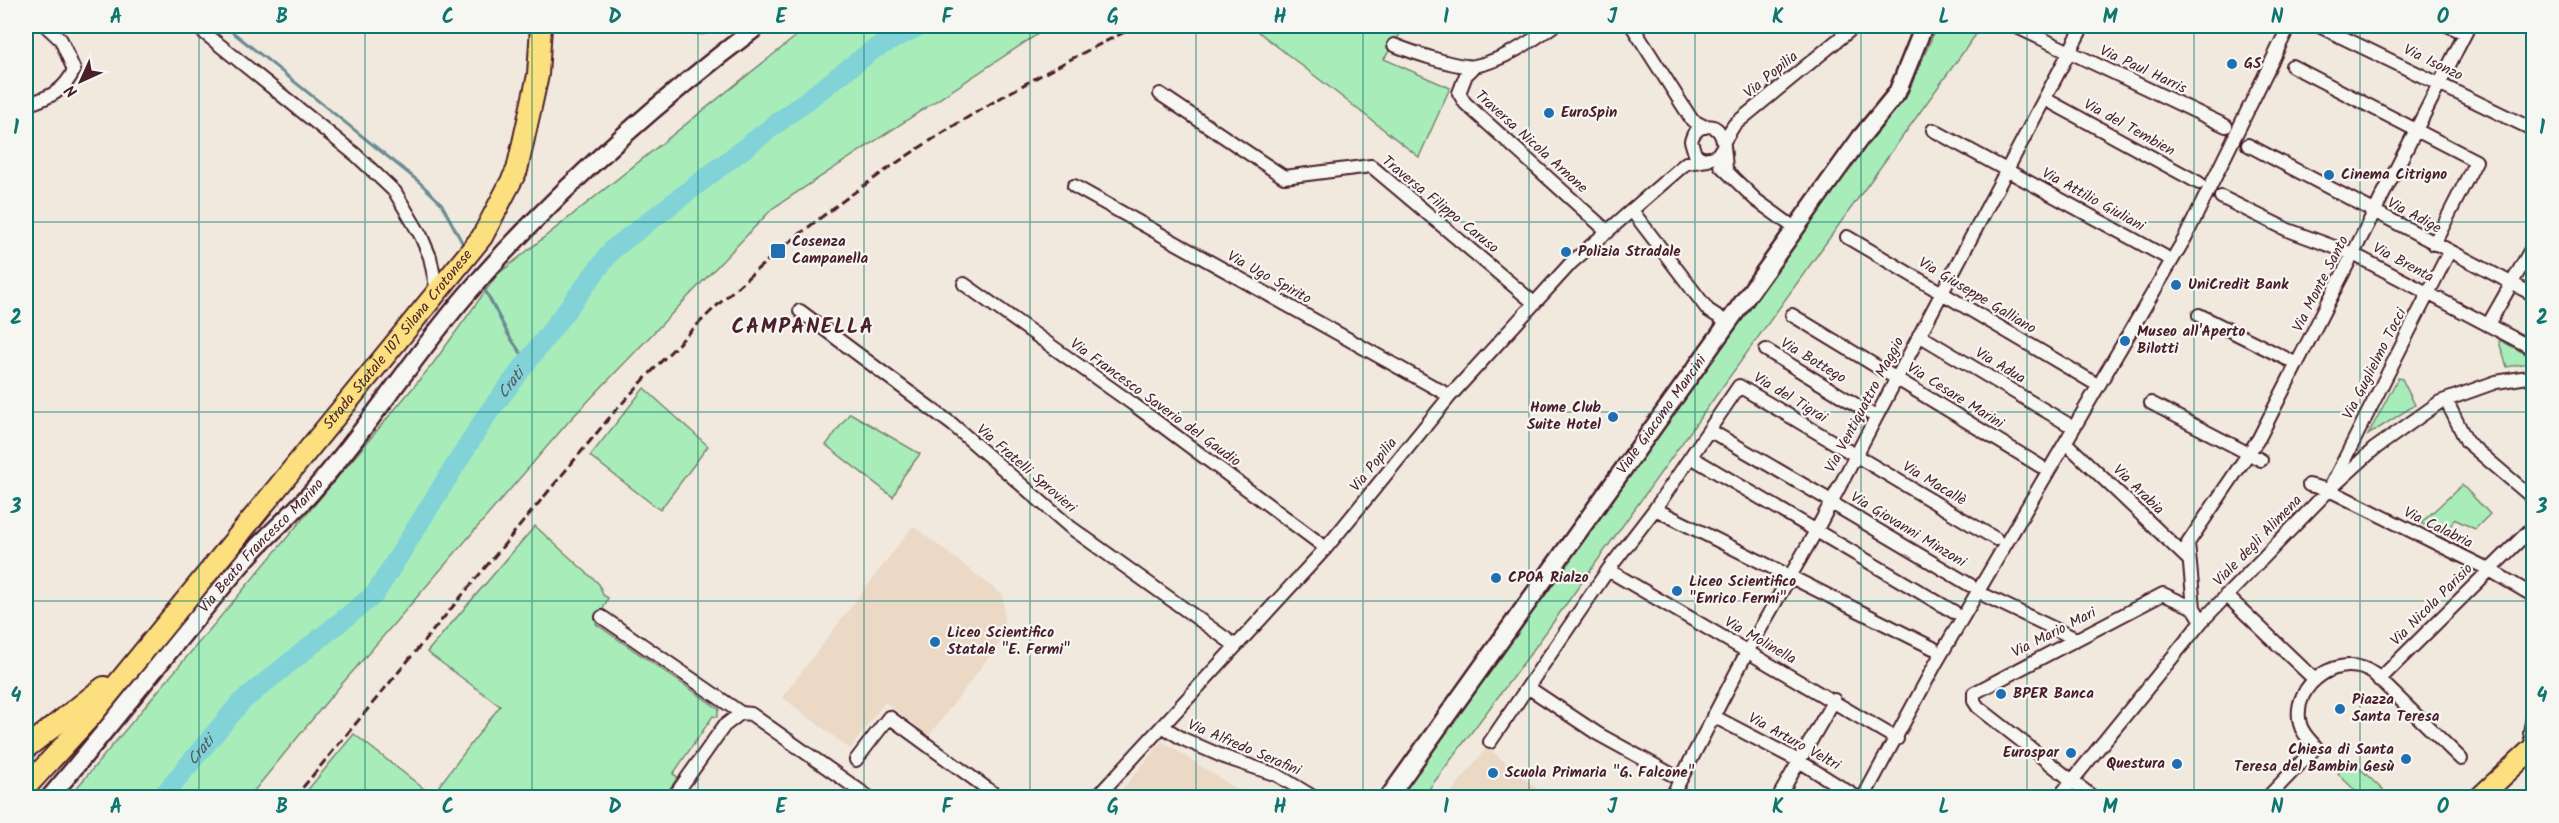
<svg xmlns="http://www.w3.org/2000/svg" width="2559" height="823" viewBox="0 0 2559 823" font-family="Kalam,sans-serif">
<style>
.built{fill:#ebd9c6}
.green{fill:#a8edb9;stroke:#798672;stroke-width:1.5}
.lines{fill:none;stroke-linecap:round;stroke-linejoin:round}
.stream{stroke:#6b8b93;stroke-width:3}
.river{stroke:#81d3d8;stroke-width:20}
.street-casing{stroke:#4a1f2b;stroke-width:16}
.secondary-casing{stroke:#4a1f2b;stroke-width:21}
.primary-casing{stroke:#4a1f2b;stroke-width:24}
.street{stroke:#f6f6f2;stroke-width:12}
.secondary{stroke:#f6f6f2;stroke-width:16}
.primary{stroke:#fce080;stroke-width:20}
.rail{stroke:#4a1f2b;stroke-width:3;stroke-dasharray:9 4.5;stroke-linecap:butt}
.grid{fill:none;stroke:#0f766e;stroke-width:1.5;stroke-opacity:0.55}
.poi-dot{fill:#1f6fb2;stroke:#f6f6f2;stroke-width:2}
.labels{text-anchor:middle;dominant-baseline:central;stroke-width:4.5;stroke-linejoin:round;paint-order:stroke}
.street-label{font-size:15px;fill:#4a1f2b;stroke:#f6f6f2}
.poi-label{font-size:15px;font-weight:bold;fill:#4a1f2b;stroke:#f6f6f2;text-anchor:start}
.water-label{font-size:16px;font-style:italic;fill:#5a555f;stroke:#f6f6f2}
.district-label{font-size:21px;font-weight:bold;letter-spacing:1.5px;fill:#4a1f2b;stroke:#f6f6f2}
.neatline{fill:none;stroke:#0f766e;stroke-width:2}
.grid-label{font-size:20px;text-anchor:middle;font-weight:bold;fill:#0f766e}
</style>
<rect width="100%" height="100%" fill="#f1e9de"/>
<filter id="ink" filterUnits="userSpaceOnUse"><feTurbulence type="fractalNoise" baseFrequency=".0167" numOctaves="2"/><feDisplacementMap in="SourceGraphic" scale="12" xChannelSelector="R" yChannelSelector="G"/><feConvolveMatrix kernelMatrix="1 2 1 2 8 2 1 2 1" color-interpolation-filters="sRGB"/></filter>
<g filter="url(#ink)">
<path class="built" d="M913 526 1003 595 1005 636 929 736 885 702 850 749 782 697Z
M1162 741 1249 797H1116Z
M1487 747 1541 792 1537 797 1447 798Z"/>
<path class="green" d="M809 26H1050L773 208 570 420 328 700 249 797H69L432 365 497 275Z
M1251 26H1405L1384 59 1450 88 1419 157Z
M1937 26H1982L1536 646 1423 797 1392 798 1698 374 1871 139 1906 97Z
M2500 340 2533 358V362L2507 367 2499 342Z
M2398 378 2402 379 2415 405 2368 435Z
M644 388 708 446 660 510 590 456Z
M850 413 920 454 904 475 893 497 826 445Z
M2462 485 2490 514 2475 529 2454 519 2445 538 2421 523Z
M535 526 599 584 603 595 608 598 596 624 719 709 717 717 713 716 673 774 678 777 664 797 301 798 354 734 432 795 500 706 427 652Z
M2351 760 2390 797H2362L2338 774Z"/>
<g class="lines">
<path class="stream" d="M225 26 418 181 441 203 464 246
M482 284 509 336 527 362"/>
<path class="river" id="s1" d="M161 798 241 702 375 594 486 416 613 249 874 49 919 26"/>
<g class="street-casing">
<path id="street" d="M196 26 356 155 395 192 421 236 430 257 437 291
M690 26 702 27 707 26
M1632 26 1692 120 1705 127
M2015 26 2226 126
M2319 26 2534 130
M2449 26 2465 33
M1394 45C1409 51 1460 69 1475 66 1504 60 1530 42 1553 26
M2292 66 2476 161 2434 244
M1474 67 1466 75 1459 93 1465 103 1608 232
M1160 94 1284 177 1371 166 1534 303
M2045 99 2199 183
M26 105C49 97 63 93 74 70L61 40 46 26
M1933 130 2164 256
M1724 141 1734 125 1855 26
M1724 145 1716 157 1703 159 1695 154 1691 141C1693 134 1696 129 1703 127 1727 121 1724 154 1726 168
M2248 145 2534 295
M1720 165 1756 200 1796 229
M1074 186 1450 396
M2221 197 2288 230 2353 254 2534 349
M1633 212 1708 310 1728 323
M1847 237 2091 381
M964 284 1133 404 1326 548
M800 311 953 425 1070 527 1236 646
M1792 315 2040 466
M2199 315 2297 364
M2488 325 2534 244
M1919 335 2066 423
M1766 350 1876 417
M2446 400 2467 442 2534 499
M2151 403 2261 460
M1709 430 1831 501
M2066 443 2188 559
M1691 457 1954 612
M2332 484 2449 252
M2309 485 2329 490 2488 569 2534 596
M1830 502 1970 585
M1655 509 1933 648
M1608 570 1897 739
M2226 595 2315 680
M1986 596 2076 639
M602 617 741 713
M2202 621 2194 608 2188 543 2259 438 2469 26
M2379 680 2534 526
M1529 688 1598 734 1680 779
M2534 712 2530 732 2534 751
M1713 716 1799 761 1858 798
M1162 726 1183 739 1224 757 1277 775 1315 798
M1490 742 1608 570 1655 509 1739 386 1996 539
M856 760 889 717 1000 798
M673 798 724 726 741 713 751 714 870 798
M1096 798 1326 548 1450 396 1571 263 1686 163 1708 160
M1671 798 1747 652 1816 531 2083 26
M1778 798 1834 700
M1863 798 1936 663 2185 238 2289 26
M2058 798 2202 621 2329 490 2374 449 2440 402 2496 382 2534 376
M2094 798 1978 707 1974 701V693L2163 594 2194 608
M2267 798 2316 747C2310 740 2302 733 2300 724 2290 684 2341 650 2374 674L2461 759"/>
</g>
<g class="secondary-casing">
<g id="secondary">
<path id="s2" d="M49 798C115 721 176 641 241 565 262 539 289 518 311 493 367 430 412 358 467 294 553 194 653 105 758 26"/>
<path id="s3" d="M1388 798 1861 137 1897 93 1924 26"/>
</g>
</g>
<g class="primary-casing">
<g id="primary">
<path d="M26 748 104 687"/>
<path id="s4" d="M26 787 91 716 482 237 517 170 538 75 541 26"/>
<path d="M2479 798 2534 747"/>
</g>
</g>
<use href="#street" class="street"/>
<use href="#secondary" class="secondary"/>
<use href="#primary" class="primary"/>
<path class="rail" d="M294 798 615 411C661 361 708 311 760 267 874 169 1002 91 1137 26"/>
</g>
</g>
<path class="grid" d="M199 26V798M365 26V798M532 26V798M698 26V798M864 26V798M1030 26V798M1196 26V798M1363 26V798M1529 26V798M1695 26V798M1861 26V798M2027 26V798M2194 26V798M2360 26V798M26 222H2534M26 412H2534M26 601H2534"/>
<g class="poi-dot">
<circle cx="2232" cy="64" r="6"/>
<circle cx="1549" cy="113" r="6"/>
<circle cx="2329" cy="175" r="6"/>
<rect x="770" y="243" width="16" height="16" rx="3"/>
<circle cx="1566" cy="252" r="6"/>
<circle cx="2176" cy="285" r="6"/>
<circle cx="2125" cy="341" r="6"/>
<circle cx="1613" cy="417" r="6"/>
<circle cx="1496" cy="578" r="6"/>
<circle cx="1677" cy="591" r="6"/>
<circle cx="935" cy="642" r="6"/>
<circle cx="2001" cy="694" r="6"/>
<circle cx="2340" cy="709" r="6"/>
<circle cx="2071" cy="753" r="6"/>
<circle cx="2406" cy="759" r="6"/>
<circle cx="2177" cy="764" r="6"/>
<circle cx="1493" cy="773" r="6"/>
</g>
<g class="labels">
<g class="street-label">
<text transform="translate(2433 63) rotate(26)">Via Isonzo</text>
<text transform="translate(2143 70) rotate(25)">Via Paul Harris</text>
<text transform="translate(1771 75) rotate(-39)">Via Popilia</text>
<text transform="translate(2129 128) rotate(29)">Via del Tembien</text>
<text transform="translate(1531 142) rotate(42)">Traversa Nicola Arnone</text>
<text transform="translate(2093 200) rotate(29)">Via Attilio Giuliani</text>
<text transform="translate(1440 205) rotate(39)">Traversa Filippo Caruso</text>
<text transform="translate(2414 216) rotate(28)">Via Adige</text>
<text transform="translate(2403 263) rotate(28)">Via Brenta</text>
<text transform="translate(1269 278) rotate(29)">Via Ugo Spirito</text>
<text transform="translate(2321 284) rotate(-63)">Via Monte Santo</text>
<text transform="translate(1977 296) rotate(31)">Via Giuseppe Galliano</text>
<text stroke="none"><textPath href="#s4" startOffset="582">Strada Statale 107 Silana Crotonese</textPath></text>
<text transform="translate(1813 361) rotate(31)">Via Bottego</text>
<text transform="translate(2375 364) rotate(-63)">Via Guglielmo Tocci</text>
<text transform="translate(2000 366) rotate(31)">Via Adua</text>
<text transform="translate(1955 396) rotate(32)">Via Cesare Marini</text>
<text transform="translate(1790 398) rotate(31)">Via del Tigrai</text>
<text transform="translate(1155 403) rotate(36)">Via Francesco Saverio del Gaudio</text>
<text transform="translate(1865 405) rotate(-62)">Via Ventiquattro Maggio</text>
<text stroke="none"><textPath href="#s3" startOffset="471">Viale Giacomo Mancini</textPath></text>
<text transform="translate(1374 465) rotate(-51)">Via Popilia</text>
<text transform="translate(1026 469) rotate(41)">Via Fratelli Sprovieri</text>
<text transform="translate(1934 484) rotate(31)">Via Macallè</text>
<text transform="translate(2138 490) rotate(44)">Via Arabia</text>
<text transform="translate(2438 528) rotate(26)">Via Calabria</text>
<text transform="translate(1908 530) rotate(31)">Via Giovanni Minzoni</text>
<text transform="translate(2258 541) rotate(-46)">Viale degli Alimena</text>
<text stroke="none"><textPath href="#s2" startOffset="330">Via Beato Francesco Marino</textPath></text>
<text transform="translate(2432 605) rotate(-45)">Via Nicola Parisio</text>
<text transform="translate(2054 633) rotate(-27)">Via Mario Mari</text>
<text transform="translate(1760 641) rotate(30)">Via Molinella</text>
<text transform="translate(1794 742) rotate(29)">Via Arturo Veltri</text>
<text transform="translate(1244 748) rotate(23)">Via Alfredo Serafini</text>
</g>
<g class="poi-label">
<text x="2244" y="64">GS</text>
<text x="1561" y="113">EuroSpin</text>
<text x="2341" y="175">Cinema Citrigno</text>
<text x="792" y="242">Cosenza<tspan x="792" dy="17">Campanella</tspan></text>
<text x="1578" y="252">Polizia Stradale</text>
<text x="2188" y="285">UniCredit Bank</text>
<text x="2137" y="332">Museo all'Aperto<tspan x="2137" dy="17">Bilotti</tspan></text>
<text x="1601" y="408" text-anchor="end">Home Club<tspan x="1601" dy="17">Suite Hotel</tspan></text>
<text x="1508" y="578">CPOA Rialzo</text>
<text x="1689" y="582">Liceo Scientifico<tspan x="1689" dy="17">"Enrico Fermi"</tspan></text>
<text x="947" y="633">Liceo Scientifico<tspan x="947" dy="17">Statale "E. Fermi"</tspan></text>
<text x="2013" y="694">BPER Banca</text>
<text x="2352" y="700">Piazza<tspan x="2352" dy="17">Santa Teresa</tspan></text>
<text x="2394" y="750" text-anchor="end">Chiesa di Santa<tspan x="2394" dy="17">Teresa del Bambin Gesù</tspan></text>
<text x="2059" y="753" text-anchor="end">Eurospar</text>
<text x="2165" y="764" text-anchor="end">Questura</text>
<text x="1505" y="773">Scuola Primaria "G. Falcone"</text>
</g>
<g class="water-label">
<text stroke="none"><textPath href="#s1" startOffset="548">Crati</textPath></text>
<text stroke="none"><textPath href="#s1" startOffset="62">Crati</textPath></text>
</g>
<g class="district-label">
<text x="803" y="327">CAMPANELLA</text>
</g>
</g>
<rect width="2559" height="823" fill="none" stroke="#f6f6f2" stroke-width="66"/>
<g transform="translate(81 81) rotate(225)" stroke="#f6f6f2" stroke-width="4.5" paint-order="stroke">
<path d="M0-4.5L10 22L0 15L-10 22Z" fill="#4a1f2b"/>
<text y="-9" font-size="16" font-weight="bold" text-anchor="middle" fill="#4a1f2b">N</text>
</g>
<rect x="33" y="33" width="2493" height="757" class="neatline"/>
<g class="grid-label">
<text x="116" y="23">A</text>
<text x="282" y="23">B</text>
<text x="448" y="23">C</text>
<text x="615" y="23">D</text>
<text x="781" y="23">E</text>
<text x="947" y="23">F</text>
<text x="1113" y="23">G</text>
<text x="1280" y="23">H</text>
<text x="1446" y="23">I</text>
<text x="1612" y="23">J</text>
<text x="1778" y="23">K</text>
<text x="1944" y="23">L</text>
<text x="2110" y="23">M</text>
<text x="2277" y="23">N</text>
<text x="2443" y="23">O</text>
<text x="16" y="134">1</text>
<text x="2542" y="134">1</text>
<text x="16" y="324">2</text>
<text x="2542" y="324">2</text>
<text x="16" y="513">3</text>
<text x="2542" y="513">3</text>
<text x="16" y="702">4</text>
<text x="2542" y="702">4</text>
<text x="116" y="813">A</text>
<text x="282" y="813">B</text>
<text x="448" y="813">C</text>
<text x="615" y="813">D</text>
<text x="781" y="813">E</text>
<text x="947" y="813">F</text>
<text x="1113" y="813">G</text>
<text x="1280" y="813">H</text>
<text x="1446" y="813">I</text>
<text x="1612" y="813">J</text>
<text x="1778" y="813">K</text>
<text x="1944" y="813">L</text>
<text x="2110" y="813">M</text>
<text x="2277" y="813">N</text>
<text x="2443" y="813">O</text>
</g>
</svg>
